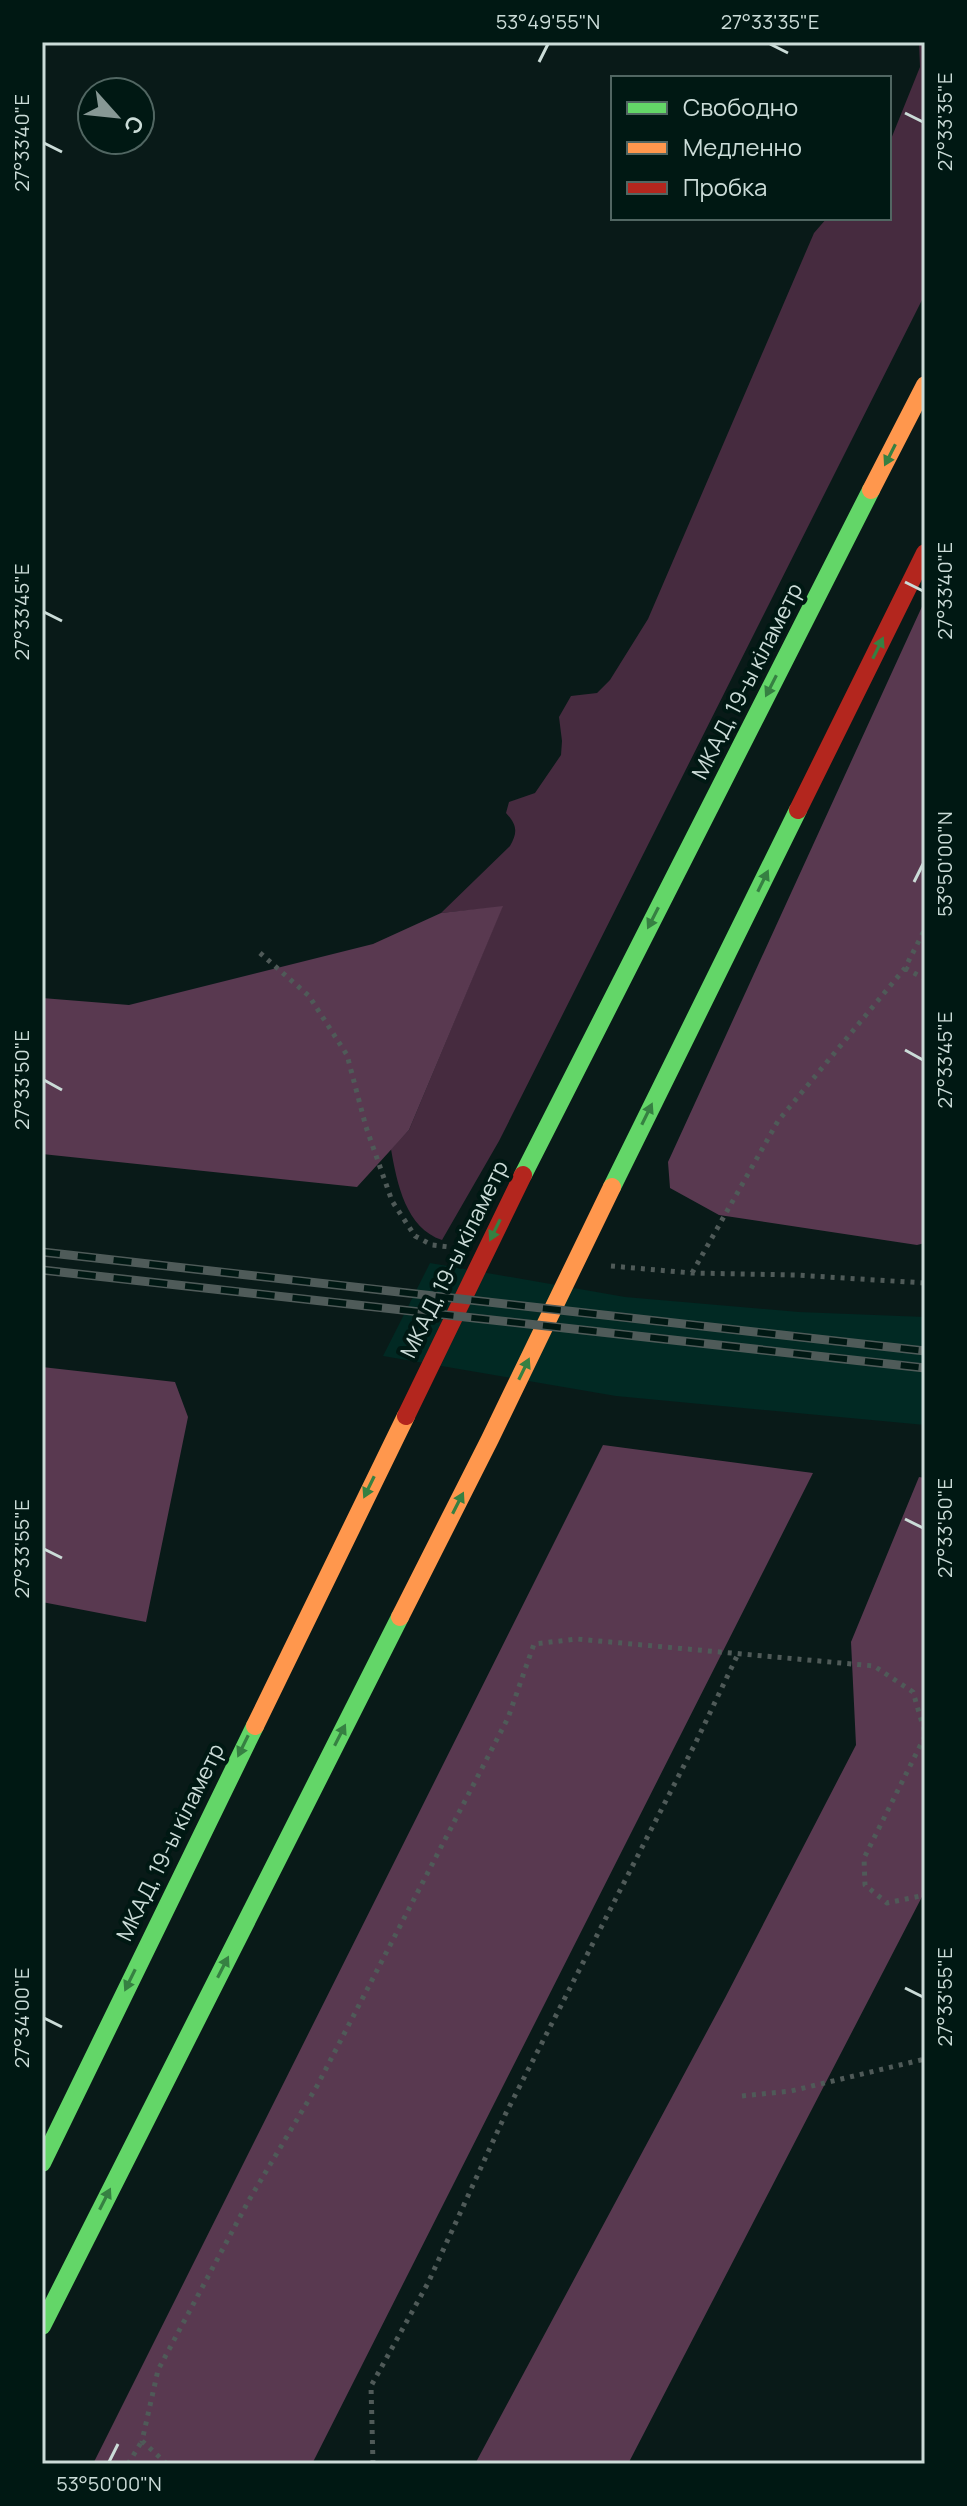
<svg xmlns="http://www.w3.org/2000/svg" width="967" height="2506" viewBox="0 0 967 2506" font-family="Manrope,sans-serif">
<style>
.built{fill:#012923}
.green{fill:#462b3f}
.forest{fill:#593950}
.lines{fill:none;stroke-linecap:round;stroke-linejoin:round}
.path{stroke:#4f5a58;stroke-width:5;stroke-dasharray:4 6;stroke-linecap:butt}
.fast{stroke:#63d668;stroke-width:18}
.slow{stroke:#ff974d;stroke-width:18}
.jam{stroke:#b3261e;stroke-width:18}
.rail-casing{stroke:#4f5b59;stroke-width:9}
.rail{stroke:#001813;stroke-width:6;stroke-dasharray:18;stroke-linecap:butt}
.oneway{fill:#368042}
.ticks{fill:none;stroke:#cbdcd8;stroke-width:3}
.labels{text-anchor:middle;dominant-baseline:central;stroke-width:8;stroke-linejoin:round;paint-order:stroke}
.street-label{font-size:22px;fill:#cbdcd8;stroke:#001813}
.neatline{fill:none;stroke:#cbdcd8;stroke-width:3}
.ticks-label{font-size:20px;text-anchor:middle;fill:#cbdcd8}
</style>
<rect width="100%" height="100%" fill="#091a18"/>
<path class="built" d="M430 1263 625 1297 799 1312 925 1317V1425L616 1396 383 1356Z"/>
<path class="green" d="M919 42H925V294L499 1141 442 1240C406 1228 397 1184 391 1149L409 1130 502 907 441 913 510 846C518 832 517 825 506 813L509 802 535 793 561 755 562 741 559 717 571 696 597 693 610 680 648 619 814 233 827 218H889V144L920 67Z"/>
<path class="forest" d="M925 600V1243L917 1245 719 1215 670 1188 668 1162Z
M503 906 409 1130 357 1187 42 1154V998L129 1005 373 944 441 913Z
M42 1367 175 1382 188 1417 146 1622 42 1602Z
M603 1445 813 1473 312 2464H93Z
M919 1477 925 1478V1891L628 2464H475L725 1998 856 1745 851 1642Z"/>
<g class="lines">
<path class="path" d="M260 953 309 996 347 1055 366 1127 392 1201 415 1236 432 1245 450 1247
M905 968 925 979
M611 1266 692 1273 795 1275 925 1283
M692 1273 778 1121 905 968 925 929
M925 1736 864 1858 865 1885 887 1903 925 1895
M742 2096 791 2091 925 2059
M128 2464 142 2441
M167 2464 142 2441 158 2370 249 2200 317 2086 508 1718 534 1644 577 1639 874 1666 913 1692 925 1733
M373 2464 371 2386 428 2283 506 2113 696 1742 738 1654"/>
<path class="fast" d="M523 1175 871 490
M612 1187 798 810
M42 2163 255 1726
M42 2326 400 1617"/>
<path class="slow" d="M871 490 925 385
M400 1617 490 1439 612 1187
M255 1726 406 1416"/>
<path class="jam" d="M798 810 925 553
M406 1416 523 1175"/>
<g class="rail-casing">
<path id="rail" d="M42 1252 925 1351
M42 1270 925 1368"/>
</g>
<use href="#rail" class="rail"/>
</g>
<defs><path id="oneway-solid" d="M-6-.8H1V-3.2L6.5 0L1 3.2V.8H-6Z" transform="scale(2)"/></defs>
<g class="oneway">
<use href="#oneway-solid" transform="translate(890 455) rotate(117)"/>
<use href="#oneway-solid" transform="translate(878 648) rotate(-64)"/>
<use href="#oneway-solid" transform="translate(771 686) rotate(117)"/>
<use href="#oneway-solid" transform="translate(763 881) rotate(-64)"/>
<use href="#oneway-solid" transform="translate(653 918) rotate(117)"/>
<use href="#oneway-solid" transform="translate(647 1114) rotate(-64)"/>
<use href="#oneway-solid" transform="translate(495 1230) rotate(116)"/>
<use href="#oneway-solid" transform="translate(524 1369) rotate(-64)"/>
<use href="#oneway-solid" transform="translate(369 1487) rotate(116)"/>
<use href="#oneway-solid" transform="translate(458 1503) rotate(-63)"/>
<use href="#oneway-solid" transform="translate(340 1735) rotate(-63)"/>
<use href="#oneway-solid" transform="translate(243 1746) rotate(116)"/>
<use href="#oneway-solid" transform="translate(223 1967) rotate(-63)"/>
<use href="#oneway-solid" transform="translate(130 1980) rotate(116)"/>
<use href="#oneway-solid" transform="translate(105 2199) rotate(-63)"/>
</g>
<path class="ticks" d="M770 44 788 53M539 62 548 44M905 113 923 122M44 143 62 152M905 582 923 591M44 612 62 621M914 882 923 864M905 1050 923 1060M44 1080 62 1090M905 1519 923 1528M44 1549 62 1558M905 1988 923 1997M44 2018 62 2027M109 2462 118 2444"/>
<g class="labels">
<g class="street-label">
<text transform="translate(747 681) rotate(-63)">МКАД, 19-ы кіламетр</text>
<text transform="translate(454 1259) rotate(-64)">МКАД, 19-ы кіламетр</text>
<text transform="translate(170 1842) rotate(-64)">МКАД, 19-ы кіламетр</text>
</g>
</g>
<rect width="967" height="2506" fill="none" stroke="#001813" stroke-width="88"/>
<rect x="611" y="76" width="280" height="144" fill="#001813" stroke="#516662" stroke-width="2"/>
<rect x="627" y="102" width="40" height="12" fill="#63d668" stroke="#516662" stroke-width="2"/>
<text x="683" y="116" font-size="24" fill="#cbdcd8">Свободно</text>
<rect x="627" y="142" width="40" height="12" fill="#ff974d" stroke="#516662" stroke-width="2"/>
<text x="683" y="156" font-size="24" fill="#cbdcd8">Медленно</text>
<rect x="627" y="182" width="40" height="12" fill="#b3261e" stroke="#516662" stroke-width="2"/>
<text x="683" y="196" font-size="24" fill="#cbdcd8">Пробка</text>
<g transform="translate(116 116) rotate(117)"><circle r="38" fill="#001813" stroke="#516662" stroke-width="2"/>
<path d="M0-6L14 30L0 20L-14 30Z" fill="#879895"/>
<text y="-12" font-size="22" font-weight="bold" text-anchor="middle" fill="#cbdcd8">С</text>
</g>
<rect x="44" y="44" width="879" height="2418" class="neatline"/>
<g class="ticks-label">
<text x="548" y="29">53°49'55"N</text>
<text x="770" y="29">27°33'35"E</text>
<text transform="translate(945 122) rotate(-90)" y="7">27°33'35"E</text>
<text transform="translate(22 143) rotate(-90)" y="7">27°33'40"E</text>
<text transform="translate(945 591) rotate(-90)" y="7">27°33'40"E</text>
<text transform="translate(22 612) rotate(-90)" y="7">27°33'45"E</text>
<text transform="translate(945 864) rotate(-90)" y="7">53°50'00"N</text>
<text transform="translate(945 1060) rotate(-90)" y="7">27°33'45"E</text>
<text transform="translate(22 1080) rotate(-90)" y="7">27°33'50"E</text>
<text transform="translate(945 1528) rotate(-90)" y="7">27°33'50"E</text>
<text transform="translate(22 1549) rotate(-90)" y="7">27°33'55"E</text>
<text transform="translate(945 1997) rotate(-90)" y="7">27°33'55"E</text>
<text transform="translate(22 2018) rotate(-90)" y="7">27°34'00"E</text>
<text x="109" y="2491">53°50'00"N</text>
</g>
</svg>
